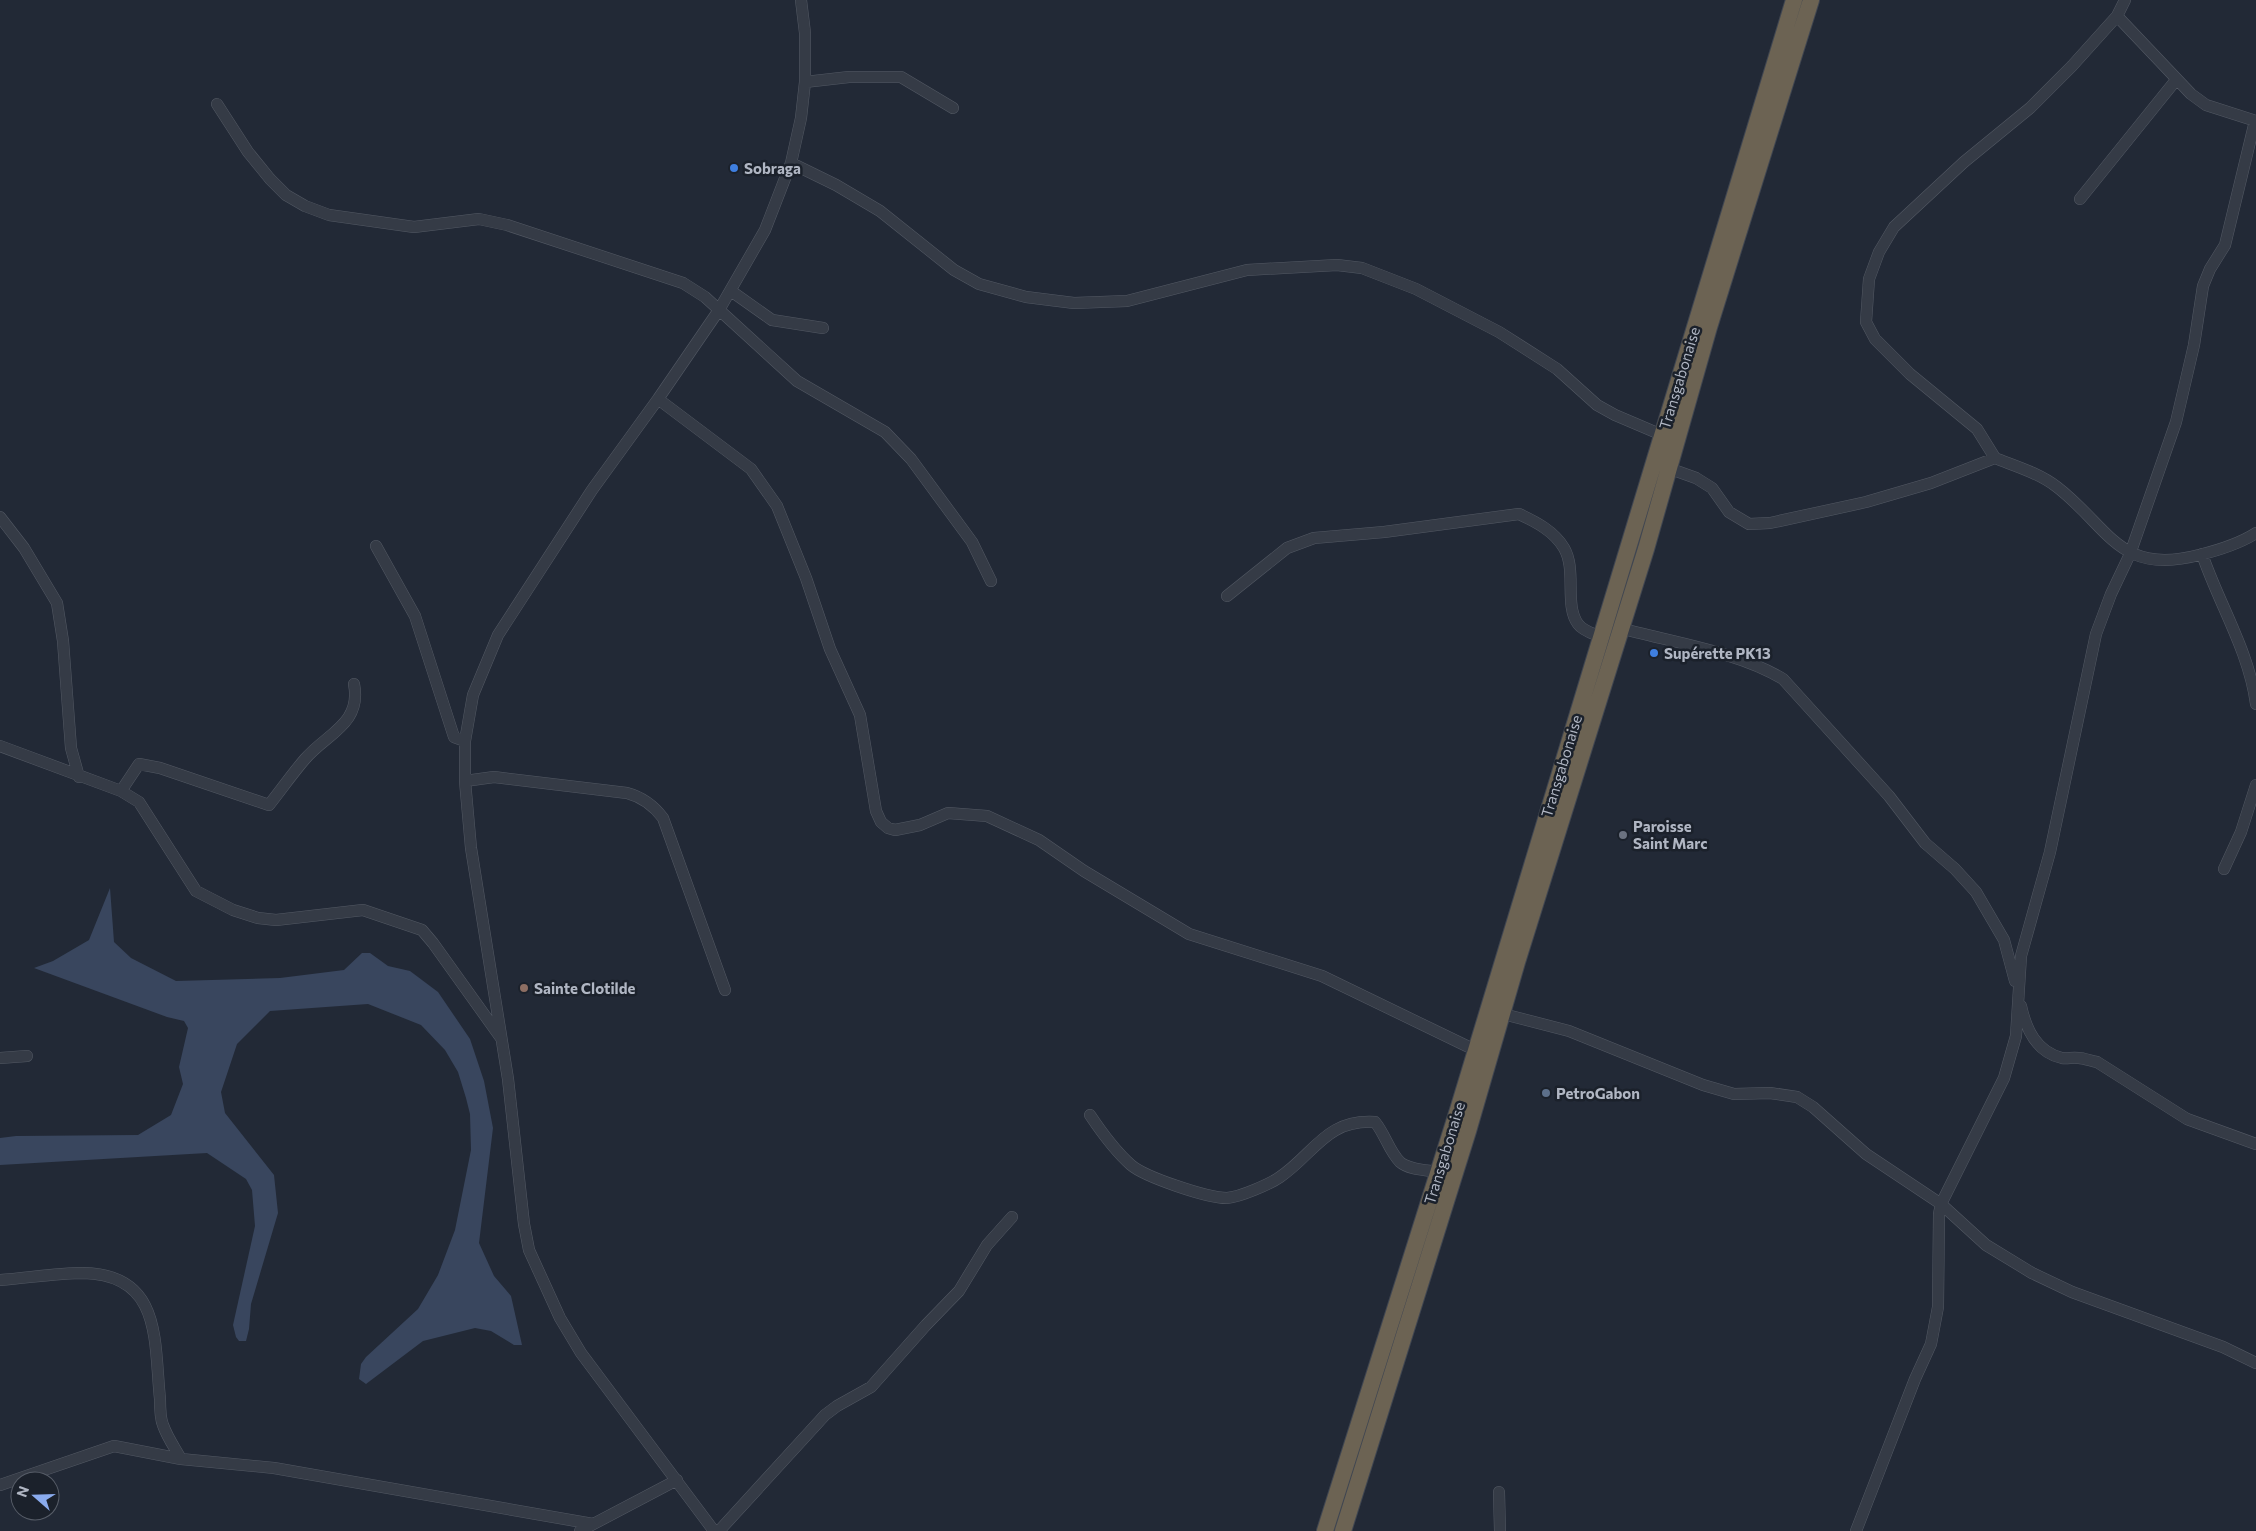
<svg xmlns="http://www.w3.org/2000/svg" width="2256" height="1531" viewBox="0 0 2256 1531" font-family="Commissioner,sans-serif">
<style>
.water{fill:#39465e}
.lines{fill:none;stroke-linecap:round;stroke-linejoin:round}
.minor-casing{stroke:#535964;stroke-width:12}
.highway-casing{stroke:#404651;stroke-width:18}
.minor{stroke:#353b46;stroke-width:11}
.highway{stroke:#6c6353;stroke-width:16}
.shop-dot{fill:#3f7fe0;stroke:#1b212b;stroke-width:2}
.worship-dot{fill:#6b7280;stroke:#1b212b;stroke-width:2}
.education-dot{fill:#8d6e63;stroke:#1b212b;stroke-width:2}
.service-dot{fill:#5c6f8a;stroke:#1b212b;stroke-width:2}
.labels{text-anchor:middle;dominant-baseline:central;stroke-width:5;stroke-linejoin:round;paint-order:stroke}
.poi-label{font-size:15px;font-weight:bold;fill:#b0b6c3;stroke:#1b212b;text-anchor:start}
.street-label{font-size:15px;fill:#b0b6c3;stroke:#1b212b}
</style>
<rect width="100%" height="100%" fill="#222936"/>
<path class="water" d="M110 888 114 942 131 958 176 981 280 978 344 970 362 953H370L388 966 410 971 438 992 470 1039 484 1081 493 1128 479 1243 494 1276 511 1296 522 1345H514L491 1331 475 1328 423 1341 366 1384 359 1379 361 1364 366 1357 418 1309 438 1275 455 1230 471 1150 470 1114 466 1098 458 1072 445 1050 421 1025 368 1004 270 1011 237 1044 221 1092 225 1113 274 1175 278 1213 251 1304 249 1329 246 1341H239L236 1337 233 1325 255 1226 252 1190 246 1179 207 1153 0 1165V1138L16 1136 138 1135 171 1115 183 1084 179 1067 188 1028 184 1021 167 1017 34 968 53 961 89 940Z"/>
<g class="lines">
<g class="minor-casing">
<path id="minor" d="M2117 16 2191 94 2206 105 2256 121
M805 82 849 77H901L953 108
M217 104 248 152 270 179 286 195 305 206 329 215 414 227 479 219 507 225 683 283 705 297 797 381 885 432 911 459 972 542 991 581
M791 163 836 185 880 211 954 270 979 284 1026 297 1074 303 1127 301 1247 270 1337 265 1362 268 1416 289 1499 332 1557 369 1597 405 1615 415 1662 435
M2080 199 2176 80
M731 291 772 320 823 328
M658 399 751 469 777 506 806 578 830 649 860 715 876 811 881 822 888 828 895 830 920 825 948 813 987 816 1039 840 1084 871 1189 934 1322 976 1475 1050
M1995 458 1977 429 1910 374 1875 339 1866 322 1869 279 1879 252 1894 227 1964 162 2030 108 2072 66 2117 16 2125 0
M1668 468 1696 478 1712 488 1729 512 1749 524 1770 523 1866 502 1931 483 1995 458C2015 466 2039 473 2057 487 2110 528 2119 576 2199 555 2219 550 2239 544 2256 533
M0 517 24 548 57 603 63 641 71 748 79 777
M376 546 415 616 454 737 465 741
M2202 554C2219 604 2249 651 2256 704
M1227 596 1287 548 1314 538 1384 532 1519 514C1536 522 1554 531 1564 548 1577 570 1564 605 1578 624 1583 631 1594 634 1601 637
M1620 628C1671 642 1739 652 1783 679L1889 796 1925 843 1955 869 1976 892 2004 940 2015 981
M0 746 121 791 139 802 196 891 233 910 258 918 276 920 363 910 422 930 433 943 501 1038
M465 781 494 777 627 793C642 797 654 806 663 818L725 990
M121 791 139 764 160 768 269 805C281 790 292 774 305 759 326 734 362 724 354 684
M2224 869 2241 832 2256 785
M2021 1006C2026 1029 2036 1052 2062 1058 2067 1059 2073 1057 2078 1058 2084 1058 2091 1061 2097 1062L2187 1119 2256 1144
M1503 1014 1569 1031 1703 1085 1734 1094 1770 1093 1797 1097 1813 1107 1866 1154 1941 1204 1986 1245 2032 1273 2072 1292 2223 1347 2256 1363
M0 1058 27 1056
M1090 1115C1102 1133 1114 1150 1131 1165 1145 1177 1207 1198 1227 1198 1240 1197 1270 1184 1280 1177 1315 1153 1326 1119 1375 1122 1385 1134 1389 1151 1400 1162 1409 1170 1427 1170 1438 1172
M0 1280C28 1278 56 1273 84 1273 162 1275 154 1341 160 1399 160 1407 160 1418 163 1425 167 1437 175 1448 181 1459
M0 1485 114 1446 181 1459 274 1468 593 1524
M1499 1492 1500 1531
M580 1531 677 1480
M714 1531 581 1353 560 1318 529 1250 524 1224 508 1079 471 848 465 781V741L473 695 498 635 592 490 658 399 719 310 765 230 791 163 801 118 805 82V33L801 0
M719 1531 825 1415 837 1406 871 1387 926 1325 959 1291 987 1245 1012 1217
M1856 1531 1915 1379 1931 1344 1938 1307 1939 1214 1941 1204 2004 1078 2016 1036 2021 956 2050 852 2096 634 2111 594 2130 554 2176 422 2194 345 2203 286 2210 269 2225 245 2255 121"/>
</g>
<g class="highway-casing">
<path id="highway" d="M1325 1531 1458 1110 1794 0
M1343 1531 1468 1131 1517 962 1646 549 1709 327 1811 0"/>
</g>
<use href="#minor" class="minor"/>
<use href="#highway" class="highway"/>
</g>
<g class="shop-dot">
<circle cx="734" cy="168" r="5"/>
<circle cx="1654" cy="653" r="5"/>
</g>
<circle class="worship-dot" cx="1623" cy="835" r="5"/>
<circle class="education-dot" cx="524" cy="988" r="5"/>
<circle class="service-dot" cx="1546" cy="1093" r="5"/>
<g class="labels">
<g class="poi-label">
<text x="744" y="168">Sobraga</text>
<text x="1664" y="653">Supérette PK13</text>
<text x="1633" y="826">Paroisse<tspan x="1633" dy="17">Saint Marc</tspan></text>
<text x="534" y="988">Sainte Clotilde</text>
<text x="1556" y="1093">PetroGabon</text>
</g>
<g class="street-label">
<text transform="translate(1679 378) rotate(-73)">Transgabonaise</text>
<text transform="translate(1561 766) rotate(-73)">Transgabonaise</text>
<text transform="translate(1444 1153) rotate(-73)">Transgabonaise</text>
</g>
</g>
<g transform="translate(35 1496) rotate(290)"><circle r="24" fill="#1b212b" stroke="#575d68"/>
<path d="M0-4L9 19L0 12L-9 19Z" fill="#8aabee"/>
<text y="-8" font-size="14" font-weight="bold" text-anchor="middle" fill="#b0b6c3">N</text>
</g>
</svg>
